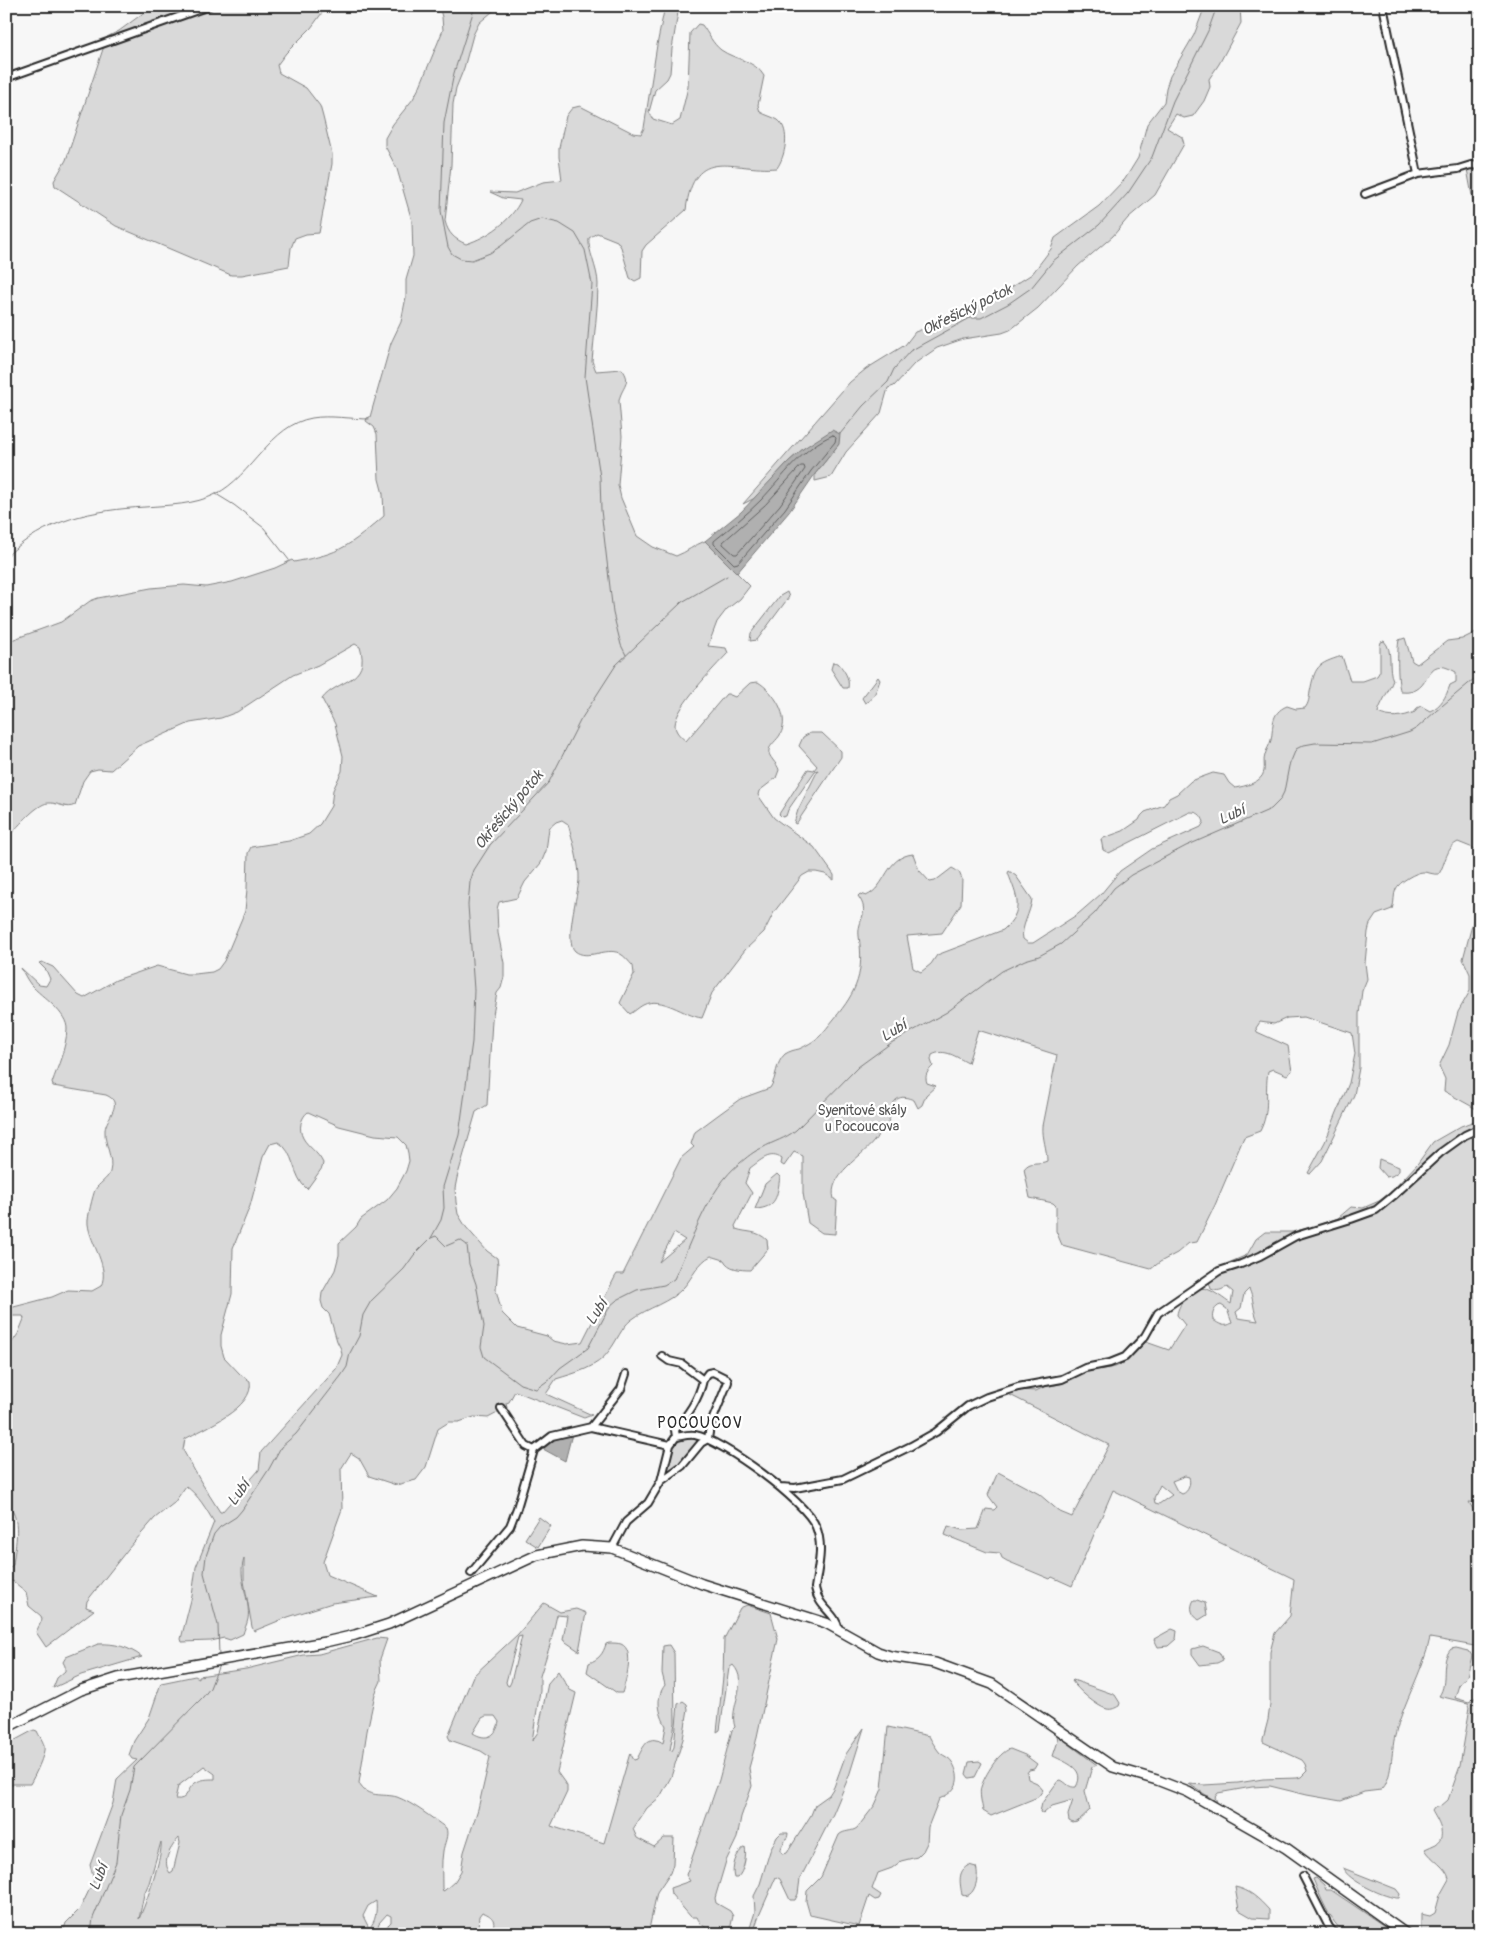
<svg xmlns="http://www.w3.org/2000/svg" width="1486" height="1940" viewBox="0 0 1486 1940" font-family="Pangolin,sans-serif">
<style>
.green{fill:#d9d9d9;stroke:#828282;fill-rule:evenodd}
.water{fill:#b0b0b0;stroke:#7b7b7b}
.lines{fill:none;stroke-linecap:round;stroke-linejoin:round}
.shore{stroke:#606060;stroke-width:1}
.stream{stroke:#7b7b7b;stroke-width:1}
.minor-casing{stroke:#2b2b2b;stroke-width:10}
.major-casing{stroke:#2b2b2b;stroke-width:12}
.minor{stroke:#fff;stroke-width:6}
.major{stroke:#fff;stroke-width:9}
.labels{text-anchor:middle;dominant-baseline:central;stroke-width:4.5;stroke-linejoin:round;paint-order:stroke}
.park-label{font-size:14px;fill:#565656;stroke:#fff}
.water-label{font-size:15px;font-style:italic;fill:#5a5a5a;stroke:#fff}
.quarter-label{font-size:16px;letter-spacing:1px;fill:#2b2b2b;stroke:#fff}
</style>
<rect width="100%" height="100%" fill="#f7f7f7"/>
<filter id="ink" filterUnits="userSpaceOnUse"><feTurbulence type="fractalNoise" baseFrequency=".02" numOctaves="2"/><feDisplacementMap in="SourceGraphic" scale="10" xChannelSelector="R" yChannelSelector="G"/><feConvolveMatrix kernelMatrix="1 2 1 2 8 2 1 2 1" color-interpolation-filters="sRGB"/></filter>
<g filter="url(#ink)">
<path class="green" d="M160 6H327L311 28 286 53 277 65 279 73 306 88 320 106 323 117 332 154V164L319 233 306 234 295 238 291 248 289 266 242 275H231L116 226 55 186 54 181 66 160 107 37 119 31 142 14Z
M439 6H499L479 23 473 35 464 68 456 88 453 104 451 165 445 221C448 233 454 239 466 244 488 237 511 221 521 200L503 198 490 192 515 193 543 182 562 180 559 157V148L566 116 572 108 580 106 633 133 641 134 644 128 657 45 665 6H679L672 49 670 73 667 79 655 90 649 112 653 119 672 125 680 120 688 87 690 33 698 24 702 25C708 33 713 44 721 50 735 60 755 60 764 76L758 105 760 112C765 115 773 117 778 120 791 130 785 157 777 168 733 172 694 143 686 210L646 245 642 251 641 278 635 281 630 278 621 247 617 241 597 233 589 238C587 249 598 269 598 284 598 309 594 336 592 361L596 371 622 369C633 383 621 387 619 401L622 436 618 485 621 498 637 536 653 547 676 556C687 552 694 545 705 541L750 586 740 599 727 609 717 622 708 646 726 648 728 653C714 668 676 706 675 725 675 732 681 737 686 741L726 694H728L735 697 750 683 758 682C773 691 791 716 780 735 777 740 770 745 769 750 767 756 778 764 779 770L776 778 759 791 758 795 774 818 814 847 834 875V880L825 874 816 872H809L802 876 774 912 764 932 745 950 712 993 702 1018C684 1016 662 995 643 1005 639 1007 635 1011 630 1014L620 1003 634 974 633 966C629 962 625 956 619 953 606 947 587 961 575 951 564 941 578 894 579 880 580 866 572 837 568 824L562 820 556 822 549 828 546 851 541 863 525 882 517 898 499 902 497 909 498 933 504 963V977L501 988 497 993 492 1020 487 1105 476 1112 457 1178 455 1188 456 1202 458 1214 466 1227 487 1251 497 1258 498 1264 496 1290 502 1313 517 1328 547 1336 553 1341 567 1344 582 1342 615 1277 617 1274H623L681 1158 694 1147 691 1144 695 1132 718 1115 740 1099 770 1088C777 1078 775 1063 785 1054 790 1051 794 1050 799 1049 806 1046 814 1041 819 1037 824 1032 829 1025 834 1019 858 990 864 973 859 936 857 919 871 913 858 896L860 894 866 896C887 887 885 857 913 854L919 870 930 882 935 881 952 868 959 872 962 879 961 904 942 933 907 936 913 968 921 972 931 964 937 955 1003 930C1025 910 1017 897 1008 873L1009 871 1016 876 1032 899C1031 912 1020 928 1023 939L1028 943H1033L1078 914 1101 894 1120 871 1152 849 1201 827 1204 822C1201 814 1198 812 1190 812L1109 853 1103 850 1101 839 1123 831 1139 820 1141 816 1145 812 1164 805 1169 798 1177 794 1191 781 1213 773 1224 775 1229 783 1235 788C1245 786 1262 783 1264 771 1265 766 1263 760 1265 755 1266 750 1270 745 1271 740 1274 726 1270 713 1287 706L1296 709 1305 708C1309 703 1309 698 1310 692 1315 666 1317 664 1342 656L1350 681H1363L1377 676 1380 671V646L1381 642 1384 641C1394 651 1387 668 1393 680 1390 689 1378 708 1378 713 1390 719 1403 717 1415 712L1417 708 1421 706 1430 711C1441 706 1446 697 1450 685L1456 682V672C1420 651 1436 696 1401 692 1397 686 1397 648 1399 640L1405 638 1412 661 1417 664 1447 641 1462 639 1480 630V1111L1444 1091 1445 1079 1439 1066 1449 1045 1458 1012 1470 991V974L1463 959 1475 914V894L1479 853 1478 850 1458 842C1447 846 1445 864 1439 874 1433 875 1429 872 1423 872 1416 872 1399 882 1396 889 1393 895 1395 902 1392 909L1376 915 1370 924 1368 932 1365 963 1367 979 1362 991 1359 1014V1068L1354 1095 1322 1161 1310 1174 1308 1173 1325 1142 1349 1083 1355 1054 1352 1033 1304 1017 1287 1018 1274 1024 1260 1022 1256 1028 1257 1032 1288 1046 1292 1071 1287 1075 1273 1069 1268 1071C1264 1094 1271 1109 1260 1131L1244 1137 1215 1205 1197 1242 1189 1243 1177 1253 1160 1262 1151 1269 1062 1245 1056 1231V1206L1053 1203 1030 1198 1024 1169C1030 1160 1039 1165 1047 1161 1047 1149 1042 1138 1043 1126L1057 1055 978 1030 968 1063C956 1057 945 1048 932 1055L931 1060 933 1066C928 1071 924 1075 927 1083L936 1086 926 1095 922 1105 918 1108 914 1100C908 1098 902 1095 896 1100 890 1106 892 1115 888 1122 886 1125 882 1127 880 1130 878 1134 877 1138 874 1141 862 1157 827 1175 834 1199L837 1201 835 1234 822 1233 808 1223 803 1193V1156L794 1152 784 1166 781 1164 782 1159C770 1150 760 1161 750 1168L745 1183 752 1193 735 1226 736 1229C747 1233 757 1230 767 1240L768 1249 750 1270C741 1270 728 1269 724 1260L711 1256C698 1262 693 1277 684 1287 670 1303 648 1307 631 1320 621 1328 617 1341 609 1351 597 1368 575 1373 556 1379L546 1394 592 1415 584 1418 515 1391 509 1402 506 1403 507 1408 488 1418 474 1417 459 1422H449L438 1429 426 1467 416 1480 396 1485 369 1476 359 1458 351 1453 341 1469 342 1509 323 1562 327 1575 378 1597 332 1603 288 1617 254 1631 252 1627 244 1581V1559C237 1579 251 1599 248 1619 247 1624 244 1630 243 1634L230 1640 224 1638 211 1641 182 1642 181 1639 192 1596 196 1567 214 1522C206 1509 199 1496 186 1486L174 1503 155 1518 128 1549 87 1601 86 1607 94 1610 46 1647 36 1632 42 1620 41 1616 29 1606 26 1592 14 1582 6 1579V1570L13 1565C15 1545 23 1517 6 1503V1351L18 1334 24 1319 23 1316H6V1309L52 1297 68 1290 92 1291 101 1286C110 1267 90 1244 88 1224 87 1218 93 1195 95 1190 99 1183 107 1180 110 1172 114 1157 104 1145 105 1130 106 1117 125 1103 106 1095L53 1086 52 1083C58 1066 66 1048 67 1030 68 1013 42 997 31 985 27 980 24 974 21 968L39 985 46 986 50 979 46 970 39 963 42 962 53 967 78 995 84 998 116 980 157 966 186 974H195L212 972 218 969 224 961 245 911 247 889 248 853 251 847 289 841 309 834 320 824 331 806 333 790 342 771 343 756 335 724 322 699C337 679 371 683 360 647L355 644 318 665 293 675 237 712 221 718 190 723 138 746 111 770 98 769 90 771 83 781 75 805C66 810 58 802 48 803 36 804 16 829 6 839V642L61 622 90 601 98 598 151 588 184 585 206 587 232 582 275 568 292 560 294 562C309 559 326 556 340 549 356 541 370 528 384 516L383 494 379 479 377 434 374 427 366 421 367 418 370 417 391 343 401 322 406 297V280L413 256 412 221 397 169 385 146V138L393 124 413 99 420 86 443 30 442 17ZM308 1112 339 1126 375 1135 398 1137 406 1145 408 1153 409 1161 406 1171 397 1188 387 1200 361 1219 356 1227 339 1243V1255L335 1270 322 1293 321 1301 323 1308 329 1314 337 1341 341 1349 342 1355 336 1369 261 1452 259 1470 222 1512H220L201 1482 183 1450 185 1439C204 1428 255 1408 250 1381L240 1374 224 1357 221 1346V1335L232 1294 233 1248 250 1206 263 1157 270 1144 278 1142C295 1151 292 1177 307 1189L322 1168 323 1163C318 1152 308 1147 303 1138 298 1129 301 1117 308 1112ZM674 1233 685 1240 659 1262Z
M1205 6H1240L1241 23 1219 64 1209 79 1210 87 1204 101 1193 116 1184 118 1176 114 1167 128 1182 137 1184 144 1155 195 1128 218 1113 236 1078 266 1038 308 1010 330 1002 333 963 339 937 348 914 364 894 386 888 388 881 413 846 452 831 477 815 481V474L839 444 804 448 788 462 757 497 743 504 850 382 866 369 905 345 915 332 945 321 986 303 1032 274 1051 249 1055 238 1099 206 1125 179 1138 158 1147 124 1164 102 1166 88 1170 76 1194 35Z
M1470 168H1480V238L1467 169Z
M787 592 789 597 757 640 750 641 751 633 780 596Z
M833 662 838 663C844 670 850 678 848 688H843L831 669Z
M878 677 880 680C877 689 874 699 865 703L862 698Z
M810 733H822L841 751V757L796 824 794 823 798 810 818 770 815 771 788 810 786 816 782 817 779 814 808 769 814 770 817 766 799 746 803 737Z
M1480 1119V1464L1474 1467 1472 1473 1475 1475 1480 1474V1503L1469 1502 1474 1511 1480 1512V1647L1430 1638C1423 1672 1403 1702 1395 1736 1391 1750 1393 1780 1381 1790L1364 1792 1341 1801 1307 1795 1270 1786 1252 1787 1218 1793 1215 1797 1217 1802 1189 1784 1204 1785 1238 1783 1263 1779 1297 1778 1301 1777 1307 1771 1305 1764 1302 1760 1263 1742V1739L1268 1720 1270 1705V1652L1275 1633 1290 1616 1294 1579 1113 1490 1072 1586 1052 1577 1050 1579 1007 1561 1002 1558 1000 1553 987 1552 945 1535 948 1526 962 1530 978 1529 986 1509 994 1510 997 1507 988 1495 998 1472 1039 1494 1060 1512 1072 1517 1109 1445 1008 1394 1019 1390 1036 1391 1044 1387 1060 1384 1088 1371 1115 1367 1124 1363 1142 1344 1146 1342 1169 1350 1185 1325 1177 1315C1178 1303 1194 1285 1207 1289 1215 1292 1224 1299 1231 1304L1233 1292 1227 1287C1221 1290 1218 1292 1211 1289L1209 1282 1222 1273 1226 1264 1247 1255 1256 1239 1265 1232H1292L1312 1227 1338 1218 1351 1207 1363 1208 1379 1201 1392 1191 1418 1163 1433 1142 1461 1126ZM1249 1289C1254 1299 1253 1311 1258 1321L1238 1318 1236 1312 1241 1308 1244 1294ZM1221 1305 1227 1309 1232 1323C1225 1328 1219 1324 1213 1320 1211 1314 1215 1306 1221 1305ZM1185 1476 1189 1477C1191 1483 1189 1492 1182 1494L1177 1491 1172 1481ZM1160 1485 1172 1495 1159 1504 1155 1503 1154 1498Z
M1379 1159 1399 1167V1171L1392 1176 1386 1177 1378 1168Z
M777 1174 780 1177C777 1196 777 1208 755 1209L765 1184Z
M687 1438H697C699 1453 677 1468 666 1474 670 1454 666 1445 687 1438Z
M539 1517 551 1526 538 1547 525 1539Z
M1194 1600H1197L1205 1603 1207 1615 1199 1620C1192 1615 1189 1608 1194 1600Z
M544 1603 560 1612 576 1609 586 1613 579 1651 563 1640 567 1616 557 1615 550 1645 540 1676V1691L532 1741 538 1732 548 1683 558 1671 570 1690 576 1693 557 1772 567 1786V1792L551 1826 604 1843 630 1753 634 1760 637 1759C641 1752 646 1737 656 1740 659 1740 661 1742 663 1743L666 1726C659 1713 655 1698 665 1685L662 1673 663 1646 669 1645 674 1653 675 1723 670 1750 672 1751 674 1747 678 1704 683 1701 687 1704 688 1709 683 1739 671 1777 660 1797 647 1808 633 1829 637 1838 654 1847 664 1838H674L673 1864 670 1873 657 1892 648 1934H437L436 1931 435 1934H382L386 1927 391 1922V1916L387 1914 379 1923 376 1934H165L164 1932 161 1934H65L64 1929 66 1923 80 1909 94 1880 90 1865 113 1803 117 1779 137 1760 132 1759 129 1755 134 1741 149 1718 161 1683 195 1676 199 1678V1676L246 1669 304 1655 319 1654 377 1638 387 1639 380 1659 381 1681 375 1694 367 1731 359 1783C366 1799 384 1793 397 1797 413 1803 432 1818 446 1828 449 1835 444 1844 443 1851 441 1863 442 1876 442 1888L443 1891 445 1890 455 1881 461 1871 464 1852 478 1809 490 1757 481 1751 450 1740 448 1736 473 1676 518 1634ZM522 1636 511 1682 509 1686 507 1685 506 1682 518 1637ZM486 1716H495L499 1722C496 1737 486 1741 473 1733L482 1718ZM204 1766 215 1774V1779C208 1779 201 1779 195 1783 186 1789 189 1801 175 1799L178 1786ZM179 1838 180 1843 173 1871 170 1873C161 1861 171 1847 179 1838ZM161 1842C163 1856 146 1903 139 1919L144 1894 149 1883ZM376 1901C377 1910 376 1922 369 1928L363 1916 368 1906ZM482 1912C491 1915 498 1921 491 1930L478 1927 479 1916Z
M747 1605 771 1613 778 1639 755 1746 749 1768 752 1786 741 1817 737 1838 726 1861 715 1898 716 1903 730 1911 733 1916 730 1930 733 1934C719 1934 703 1931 697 1917H691L671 1894 670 1888 690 1881 686 1875 719 1780 732 1730 735 1727C728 1707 750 1683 733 1665L729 1668 720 1730 717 1732 723 1677 724 1639 740 1608Z
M1172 1629 1177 1631 1176 1639 1168 1646 1158 1647 1154 1639Z
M609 1643C612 1643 618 1643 621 1644 636 1650 625 1683 622 1693H617L587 1672 589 1663C599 1659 603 1654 606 1644Z
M98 1644C115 1643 129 1647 142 1657L81 1675 53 1688 57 1678 65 1671V1666L63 1662 66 1657Z
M1203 1646 1219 1652 1223 1660 1217 1663 1200 1665 1192 1654V1649Z
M1456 1648 1469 1651 1472 1656 1467 1676 1459 1685 1455 1698 1469 1702 1480 1694V1934H1424L1421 1932V1914L1430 1916 1435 1913 1440 1895 1449 1879C1447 1867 1431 1860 1425 1849 1429 1847 1432 1846 1436 1844 1448 1836 1437 1820 1432 1811L1434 1808 1441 1806 1448 1800 1460 1766 1470 1707 1468 1703 1439 1696C1449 1682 1439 1662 1451 1649Z
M1073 1680 1110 1693 1115 1695 1120 1703 1119 1706C1115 1708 1112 1710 1107 1709 1097 1707 1077 1689 1072 1681Z
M888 1727 929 1736C932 1742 936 1748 940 1753 944 1756 950 1758 952 1762 963 1780 956 1792 939 1799L928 1827 927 1843 923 1851 917 1857 901 1861 892 1868 878 1873 872 1889 881 1895 879 1899 875 1900 869 1896 859 1926 810 1915 806 1901 807 1891 821 1877 839 1835C844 1830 852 1832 857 1828L875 1805 882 1789Z
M864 1728 849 1776 833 1814 800 1879 798 1894 795 1900H790L780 1879 776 1877 758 1918 753 1934H748L755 1912 754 1896 760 1884 770 1851 777 1837 781 1833H788C788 1841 780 1844 781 1852L784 1854 787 1853 811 1815 815 1805 829 1795 834 1787 846 1754Z
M34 1730 37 1731C39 1736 43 1740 44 1746 46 1754 34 1777 30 1784H12L6 1793V1745Z
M1057 1735 1097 1765 1092 1767 1085 1791 1090 1810 1077 1822 1073 1823 1069 1821 1068 1815 1073 1800 1052 1806 1043 1814 1040 1812 1042 1803 1058 1781 1061 1780C1067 1783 1069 1788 1076 1787 1086 1769 1067 1763 1053 1756L1058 1741Z
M1010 1749 1025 1755 1037 1764 1034 1769 1029 1770 1027 1773 1028 1779 1037 1783 1043 1790 1038 1797 991 1816 983 1811C982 1804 979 1794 981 1787 985 1775 998 1753 1010 1749Z
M979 1761 982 1763 975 1777 969 1778 966 1774 969 1762Z
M745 1847C747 1855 744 1872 737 1878H734C731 1868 736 1852 745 1847Z
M969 1865 976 1867C980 1877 974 1900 962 1895 960 1883 957 1871 969 1865Z
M1343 1868 1396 1889 1400 1894 1399 1898C1387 1899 1347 1880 1343 1868Z
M1316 1878 1324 1885 1326 1890H1331L1396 1934H1345C1329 1920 1321 1898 1313 1879Z
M1235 1887C1250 1890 1259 1899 1269 1910V1919L1253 1918 1239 1910Z"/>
<path class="water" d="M832 430 840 434 839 444 815 474 789 512 737 573 705 541 741 512 788 462 804 448Z
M572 1434 565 1461 543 1449 545 1445 559 1436Z"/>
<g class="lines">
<path class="shore" d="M833 435 836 438 835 442 811 471 785 509 738 563 734 564 714 544V541C730 528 746 515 761 500 783 477 803 447 833 435Z
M801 466H804L805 469 780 505 737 554H734L723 544V542L765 505Z"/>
<path class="stream" d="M475 6 454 73 444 123 441 211 448 247 452 254 461 259 472 260 490 253 501 246 530 223 542 219 559 223 575 233 585 250 592 284 585 377 600 477 601 510 613 613 621 645 626 655
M840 434 863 406 888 382 894 369 910 351 970 318H981L1008 304 1031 288 1053 261 1099 225 1128 193 1152 157 1173 101 1208 31 1217 6
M216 494 234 505 264 528 289 560
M6 557C44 519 94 510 145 507 169 505 194 505 216 494 252 476 270 425 312 418 329 415 352 419 369 419
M431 1238 441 1220 444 1208 443 1187 459 1135 472 1042 474 990 468 905 470 882 474 870 490 845 549 782 580 721 616 665 682 602 727 576
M219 1656 218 1625 204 1573 206 1556 214 1534 220 1527 236 1517 242 1510 269 1469 281 1447 296 1434 341 1376 347 1367 350 1353 359 1336 363 1315 371 1301 404 1269 414 1255 431 1238 436 1236 446 1246 460 1240 467 1245 469 1264 476 1284 484 1326 481 1347 484 1357 520 1384 536 1389 550 1379 560 1368 588 1348 610 1306 617 1300 637 1290 664 1285 674 1279C691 1243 708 1188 740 1163 746 1158 754 1151 762 1148 774 1141 785 1139 796 1130L858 1067 891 1043 947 1012 1002 971 1025 960 1039 956 1061 944 1095 913 1114 888 1131 875 1186 846 1271 809 1280 800 1284 792 1289 766 1296 749 1304 745 1315 743 1372 744 1410 732 1417 728 1436 711 1480 674
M91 1934 93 1918 116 1862 121 1815 130 1790 134 1767 203 1697 210 1688 219 1665"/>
<g class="minor-casing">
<path id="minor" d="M1383 6 1418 174
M1478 6 1480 10
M6 78 209 6
M1365 194 1418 174 1458 169 1471 165 1480 166
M662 1356 669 1361 682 1364 703 1380C699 1400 687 1415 675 1430L676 1437
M703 1380 708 1373 713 1372 727 1379 728 1382 710 1426 708 1439
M501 1408 526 1446 534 1450
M591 1427 621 1389 626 1374
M661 1481 682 1466 701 1443 708 1439
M780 1487 795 1488 843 1479 911 1446 936 1432 968 1406 987 1397 1018 1387 1062 1379 1085 1368 1110 1363 1125 1357 1145 1336 1158 1313 1219 1271 1241 1264 1260 1256 1296 1236 1351 1219 1376 1210 1393 1196 1440 1153 1465 1135 1480 1128
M612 1548 626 1522 648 1503 661 1481 670 1445 676 1437C682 1436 689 1434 695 1435 722 1440 806 1501 816 1527 824 1546 818 1568 815 1588 819 1609 835 1611 839 1630
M471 1573 510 1526 517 1508 534 1450 552 1436 591 1427 670 1445
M1303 1876 1329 1927 1335 1934"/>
</g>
<g class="major-casing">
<path id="major" d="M6 1728 81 1690 118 1678 325 1642 355 1635 389 1624 537 1555 582 1546 612 1548 702 1584 826 1623 878 1652 890 1656 935 1663 992 1684 1113 1767 1157 1780 1188 1792 1286 1848 1406 1934"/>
</g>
<use href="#minor" class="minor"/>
<use href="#major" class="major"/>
</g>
</g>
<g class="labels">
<g class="park-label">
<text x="862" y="1110">Syenitové skály<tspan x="862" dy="16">u Pocoucova</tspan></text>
</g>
<g class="water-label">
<text transform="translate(967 310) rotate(-26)">Okřešický potok</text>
<text transform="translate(509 810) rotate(-50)">Okřešický potok</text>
<text transform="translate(1232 815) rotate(-24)">Lubí</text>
<text transform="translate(894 1031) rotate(-31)">Lubí</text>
<text transform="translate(597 1312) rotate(-57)">Lubí</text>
<text transform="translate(239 1493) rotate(-54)">Lubí</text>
<text transform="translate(99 1877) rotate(-68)">Lubí</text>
</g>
<g class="quarter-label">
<text x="700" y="1423">POCOUCOV</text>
</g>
</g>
<rect width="1486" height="1940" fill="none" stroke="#fff" stroke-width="25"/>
<rect x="12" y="12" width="1461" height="1915" fill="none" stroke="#2b2b2b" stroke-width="2" filter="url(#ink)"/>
</svg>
